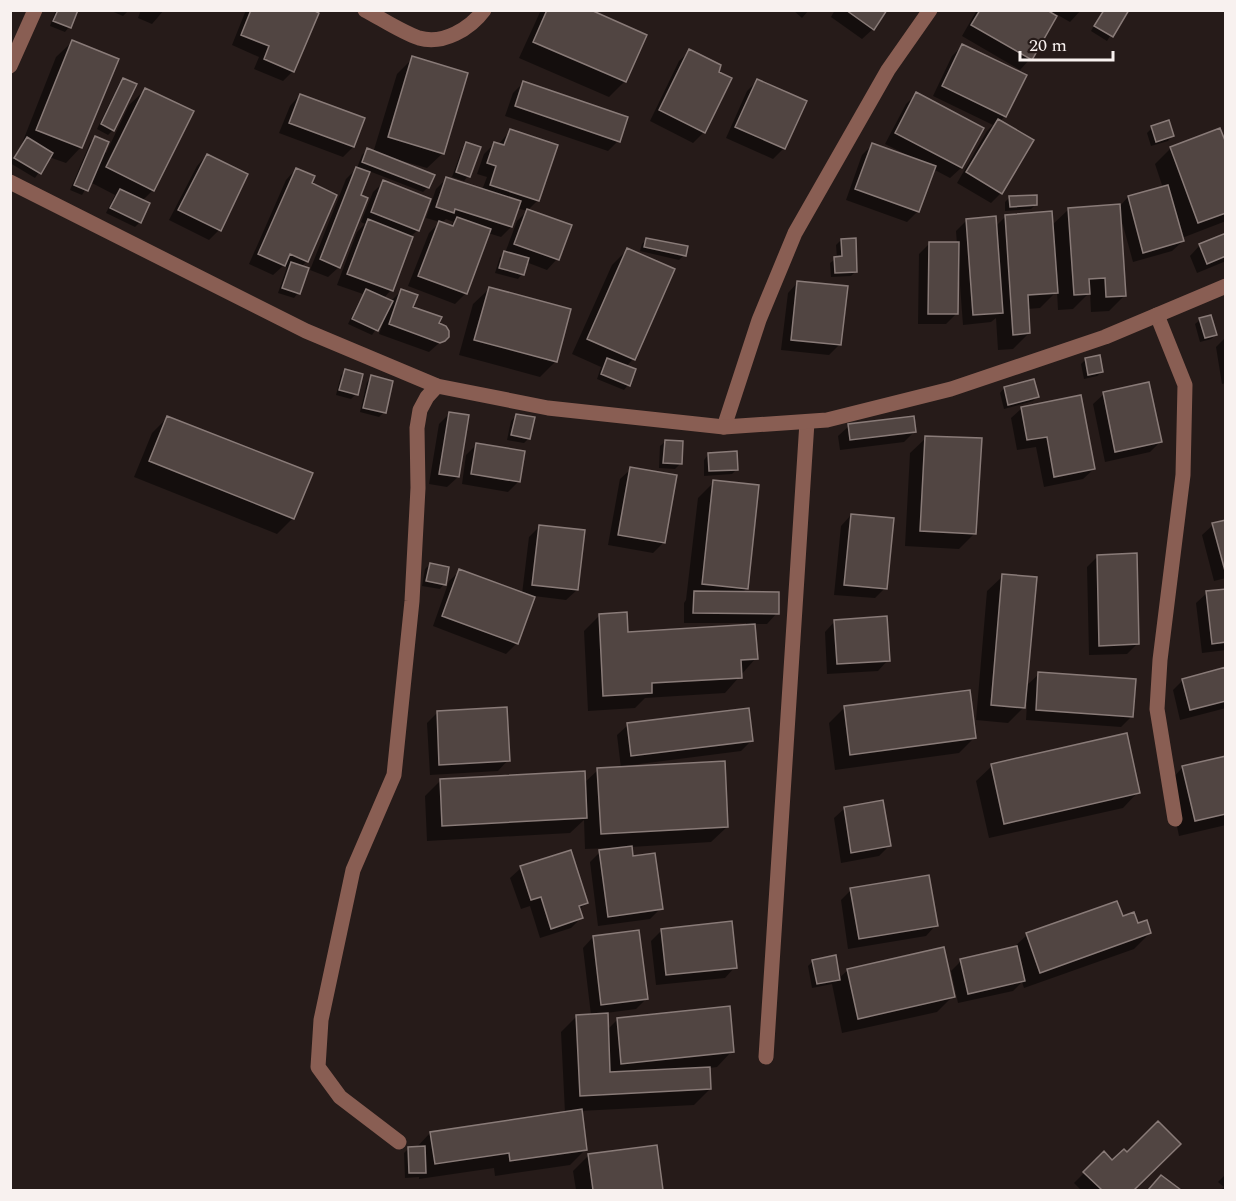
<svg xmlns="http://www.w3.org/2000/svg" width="1236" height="1201" viewBox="0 0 1236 1201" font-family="Spectral,serif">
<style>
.shadow{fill:#0007;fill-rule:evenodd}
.building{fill:#514542;stroke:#897b78;stroke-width:1.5}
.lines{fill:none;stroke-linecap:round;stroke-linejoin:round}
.minor{stroke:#895e53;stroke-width:15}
.tertiary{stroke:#895e53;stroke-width:15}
</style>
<rect width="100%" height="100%" fill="#261b19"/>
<path class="shadow" d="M56 10H76L69 27 65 32 50 26Z
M109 10H129L123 16Z
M141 10H164L152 24 138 18Z
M246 10H309L293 71 283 81 254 69 259 57 232 45Z
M541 10H587L625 81 609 97 519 58Z
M793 10H809L802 18Z
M835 10H886L873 29 862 39 831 17Z
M977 10H1081L1070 22 1056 14 1030 59 1020 70 962 36Z
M1103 10H1126L1107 41 1091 31Z
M72 42 81 147 66 163 49 157 35 178 10 163 21 146 56 57Z
M962 46 1005 116 1000 121 1001 193 991 203 957 183 987 131 993 125 933 96 952 56Z
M690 51 704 132 693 143 650 121 679 61Z
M413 58 443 153 427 168 395 159 394 161 428 187 423 192 369 171 359 196 339 267 328 277 310 270 346 179 357 168 362 155 367 150 373 153 397 74Z
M123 79 113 130 108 135 97 129 119 84Z
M758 80 784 148 773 159 726 138 747 91Z
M524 82 618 141 608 151 505 116 513 93Z
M145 90 153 190 142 201 140 222 135 227 106 213 115 195 90 182 82 195 70 190 90 143 95 138 106 153 129 105Z
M917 94 982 128 961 168 950 178 933 169 918 211 907 222 846 200 862 155 872 145 904 156 905 154 885 144 906 104Z
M300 95 353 147 343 157 279 133 290 106Z
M1152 128 1172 136 1168 141 1151 146 1147 133Z
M1219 130 1226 148V221L1182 238 1183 241 1172 251 1133 262 1121 218 1124 296 1109 311 1091 312 1090 292 1073 309 1058 310 1057 291 1040 308 1027 309 1029 333 1013 349 998 350 996 318 991 322 963 325 959 272H957V313L946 324H918L919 254 929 244H957L956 231 967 220 995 227 1005 217 1051 226 1069 209 1120 206 1128 197 1163 188 1155 164 1170 149Z
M510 131 538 200 527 211 557 259 547 270 526 262 522 274 518 279 495 273 500 257 505 253 517 221 527 211 517 208 511 227 501 237 488 233 465 294 455 304 408 286 429 233 440 222 426 218 436 189 446 179 482 190 487 177 477 174 484 154 494 144 498 145ZM446 219 454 222 449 226 441 223Z
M467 144 468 176 464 181 452 177 462 149Z
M207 155 219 230 209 240 169 220 197 166Z
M296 169 310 184 307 261 301 267 298 293 294 298 278 293 287 267 283 266 273 275 249 264 286 180Z
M384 182 418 230 410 237 391 290 383 299 390 302 402 290 411 308 438 324 447 336 429 352 379 334 383 323 381 322 372 335 348 324 363 294 337 285 357 232 365 224 361 222 373 192Z
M1009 198 1036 204 1031 209 1005 211V202Z
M1226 235V261L1197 273 1190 256 1200 245Z
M647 239 684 255 679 260 640 251 642 244Z
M841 240 856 271 851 276 831 277 830 263 837 258 836 245Z
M627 250 633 359 626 367 628 385 624 390 597 379 601 367 572 354 612 265Z
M798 282 840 344 829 355 781 350 788 293Z
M489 289 556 361 540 377 459 355 473 304Z
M1200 320 1216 334 1211 339 1200 342 1195 324Z
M1226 337V383L1222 384 1216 347Z
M1086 359 1102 372 1097 376 1084 379 1081 364Z
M346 371 356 394 351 399 336 395 341 375Z
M372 377 384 412 379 417 360 412 367 382Z
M1004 388 1037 396 1033 401 1004 409 1000 393Z
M1104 394 1161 441 1150 452 1105 462 1093 404Z
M1022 408 1094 469 1083 479 1044 487 1036 447 1017 450 1011 418Z
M449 414 458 477 447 487 429 484 439 424Z
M516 416 529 438 524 443 507 440 511 421Z
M168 417 293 518 277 534 134 477 152 433Z
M849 426 914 432 904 442 840 450 838 436Z
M926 438 975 533 959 549 905 546 910 453Z
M665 442 680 464 675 469 659 468 660 446Z
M477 444 519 481 508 492 462 484 466 455Z
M708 455 737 469 732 474 704 476V460Z
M631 469 663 543 653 553 608 545 620 479Z
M714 482 746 589 742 593 777 613 767 624H754L756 658 725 693 645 698 635 708 588 711 584 631 600 615 626 633 746 626V623H684V603L686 600 698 498Z
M851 515 885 588 875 598 834 595 841 526Z
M1226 521V578L1214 581 1202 535 1213 525Z
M540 526 577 590 566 600 534 596 517 643 506 654 433 626 449 581 460 571 522 594 529 537Z
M1098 556 1138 643 1127 654 1089 655 1087 567Z
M430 564 444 584 440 589 422 586 425 569Z
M1003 576 1026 686 1039 674 1132 716 1121 727 1026 720 1027 704 1008 723 976 720 987 591Z
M1226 590V650L1202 653 1196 603 1207 593Z
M835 621 888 660 878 671 827 674 825 632Z
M1226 669V708L1180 720 1173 690 1183 680Z
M844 708 975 737 959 753 835 770 829 723Z
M437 713 508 760 498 771 430 775 427 723Z
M628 725 752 740 741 751 624 766V768L727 827 711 842 631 847 632 858 661 908 650 919 598 926 590 862 600 852 609 850V848L585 849 584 820 570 833 427 841 425 796 440 781 584 783 598 770 621 768 617 735Z
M1226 757V825L1179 836 1168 783 1183 767Z
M992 766 1138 792 1123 808 989 838 976 781Z
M845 808 889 846 879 856 841 863 834 818Z
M521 868 586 903 579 910 582 917 571 928 540 938 530 906 521 909 510 878Z
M851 890 936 925 926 936 848 949 841 900Z
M1122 918 1150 933 1134 949 1024 988 1022 982 1013 991 958 1003 951 971 961 961 1012 949 1027 935Z
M662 930 735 967 725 978 656 985 651 941Z
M593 937 646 999 636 1009 606 1013 607 1030 617 1020 732 1051 717 1067 709 1068 710 1089 694 1105 580 1111 586 1149 570 1165 495 1176 494 1168 419 1179V1177L405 1178 404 1153 409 1148H416L430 1133 565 1113 561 1032 577 1016 591 1015 583 948Z
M813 961 838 979 848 970 953 996 937 1012 842 1033 832 984 812 988 808 966Z
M1179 1144 1132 1190H1081L1074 1183 1104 1153 1112 1162 1126 1154Z
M655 1146 661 1190H576L573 1171 589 1155Z
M1226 1174V1190H1221L1224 1187 1218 1182Z"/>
<path class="building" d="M58 10H78L71 28 53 21Z
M251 10H313L319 13 294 72 264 59 269 46 241 35Z
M547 10H591L647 35 626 82 533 42Z
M846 10H887L874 30Z
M980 10H1047L1057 16 1032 60 971 25Z
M1104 10H1129L1113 37 1094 26Z
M72 40 119 59 82 148 36 130Z
M962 44 1027 75 1006 117 942 86Z
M689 49 721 65 719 72 732 78 705 133 659 110Z
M412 56 468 73 444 154 388 137Z
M123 78 137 84 114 131 101 124Z
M757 79 807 101 785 149 735 127Z
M523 81 628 117 620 142 515 106Z
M145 88 194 111 154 191 106 167Z
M916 92 984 128 962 168 895 133Z
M300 94 365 118 354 147 289 123Z
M998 119 1034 140 1002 194 966 172Z
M1169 120 1174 136 1156 142 1151 126Z
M1220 128 1226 143V213L1198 223 1170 147Z
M510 129 558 145 539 201 490 185 496 166 487 163 494 142 504 145Z
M95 136 109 142 88 191 74 185Z
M27 137 53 153 41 174 14 158Z
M466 142 481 147 470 177 456 172Z
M872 143 936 166 919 212 855 189Z
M367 148 435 175 429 188 362 162Z
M207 154 248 174 221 231 178 210Z
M356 167 370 172 361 195 368 198 340 268 320 259Z
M296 168 315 176 312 183 337 195 308 262 290 254 285 266 258 254Z
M446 177 521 201 512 227 455 209 454 213 436 207Z
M383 180 431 199 419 231 371 212Z
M1168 185 1184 241 1143 253 1128 196Z
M120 189 150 203 141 223 110 208Z
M1037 195V205L1010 207 1009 196Z
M1120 204 1126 296 1106 297 1105 278 1089 279 1090 294 1074 295 1068 208Z
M527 209 572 225 559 260 514 244Z
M1052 211 1058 293 1028 295 1030 333 1013 335 1005 215Z
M996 216 1003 313 973 315 966 219Z
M457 217 491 229 467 294 418 276 439 221 453 226Z
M368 219 413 237 393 291 347 274Z
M1226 233V256L1207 264 1199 244Z
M646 238 688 246 686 256 644 247Z
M856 238 857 272 835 273 834 257 842 256 841 239Z
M929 242H959L958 314H928Z
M627 248 675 269 635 360 587 339Z
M504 251 529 258 524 275 499 268Z
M291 262 309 268 300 294 282 288Z
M797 281 848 286 841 345 791 340Z
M489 287 571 309 557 362 474 340Z
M366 289 393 301 378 331 352 319Z
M401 289 418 295 413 307 442 317 439 323 446 326 449 331V337L445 341 440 343 389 324Z
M1211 315 1217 335 1205 338 1199 318Z
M1100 355 1103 372 1088 375 1085 358Z
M607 358 636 369 630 386 601 374Z
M345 369 363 374 358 395 339 390Z
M371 375 393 381 386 413 363 408Z
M1034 379 1039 397 1008 405 1004 387Z
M1149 382 1162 442 1115 452 1103 392Z
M1081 395 1095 469 1054 477 1047 437 1027 440 1021 407Z
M449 412 469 415 459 477 439 474Z
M516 414 535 417 530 439 511 435Z
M167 416 313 473 294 519 149 461Z
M914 416 916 432 850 440 848 424Z
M925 436 982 438 976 534 920 531Z
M665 440 683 441 682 464 663 463Z
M476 443 525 451 520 482 471 474Z
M737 451 738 470 709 471 708 453Z
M630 467 677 475 665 543 618 535Z
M713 480 759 485 748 589 702 584Z
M851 514 894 518 887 589 844 585Z
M1226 520V571H1225L1212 523Z
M539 525 585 530 578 590 532 585Z
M1137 553 1139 644 1099 646 1097 555Z
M430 563 449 567 446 585 426 581Z
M459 569 535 597 518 644 442 616Z
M1002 574 1037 577 1025 708 991 705Z
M1226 589V642L1212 644 1206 591Z
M694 591 779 592V614L693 613Z
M627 612 628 632 755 624 758 659 741 660 742 678 652 683V693L603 696 599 614Z
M887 616 890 661 837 664 834 620Z
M1226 667V701L1190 710 1182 679Z
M1038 672 1136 679 1133 717 1036 710Z
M970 690 976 738 850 755 844 706Z
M507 707 510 761 439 765 437 711Z
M749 708 753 741 631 756 627 723Z
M1127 733 1140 793 1004 824 991 764Z
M1226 756V814L1195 821 1182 766Z
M725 761 728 827 601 834 597 768Z
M585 771 587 818 442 826 440 779Z
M883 800 891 846 851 853 844 807Z
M632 846 633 856 655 853 663 909 608 917 599 850Z
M571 850 588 903 579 906 583 918 551 929 541 897 531 900 520 866Z
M929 875 938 926 859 939 850 888Z
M1117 901 1123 916 1134 912 1138 923 1147 920 1151 933 1040 973 1026 933Z
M732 921 737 968 666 975 661 929Z
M639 930 648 999 601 1005 593 936Z
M1017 946 1025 981 968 994 960 959Z
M944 947 955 997 858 1019 847 969Z
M836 955 840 980 817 984 812 960Z
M730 1006 734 1052 621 1064 617 1018Z
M608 1013 610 1072 710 1067 711 1089 580 1096 576 1015Z
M582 1109 587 1150 510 1161 509 1153 435 1164 430 1132Z
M1158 1121 1181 1144 1134 1190H1102L1083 1172 1104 1151 1112 1160 1124 1149 1127 1152Z
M657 1145 663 1190H593L588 1154Z
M425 1146 426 1173H409L408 1147Z
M1161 1175 1181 1190H1148Z"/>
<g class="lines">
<path class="minor" d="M365 10C382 19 401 32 419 38 443 45 470 29 484 10
M10 66 35 10
M1157 315 1185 385 1183 475 1160 660 1157 709 1175 819
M724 427 759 320 795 233 888 70 930 10
M766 1057 807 422
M399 1142 340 1097 318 1067 321 1020 353 870 394 775 412 601 418 488 417 428 420 410 427 397 437 386"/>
<path class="tertiary" d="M10 182 306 331 437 386 548 408 724 427 827 420 951 389 1105 337 1226 286"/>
</g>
<rect width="1236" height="1201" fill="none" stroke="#f8f1ef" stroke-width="24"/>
<path d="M1020 51v9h93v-9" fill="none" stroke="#f8f1ef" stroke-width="3"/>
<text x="1029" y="51" font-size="18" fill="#f8f1ef" stroke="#261b19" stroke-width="4.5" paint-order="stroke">20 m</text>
</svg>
